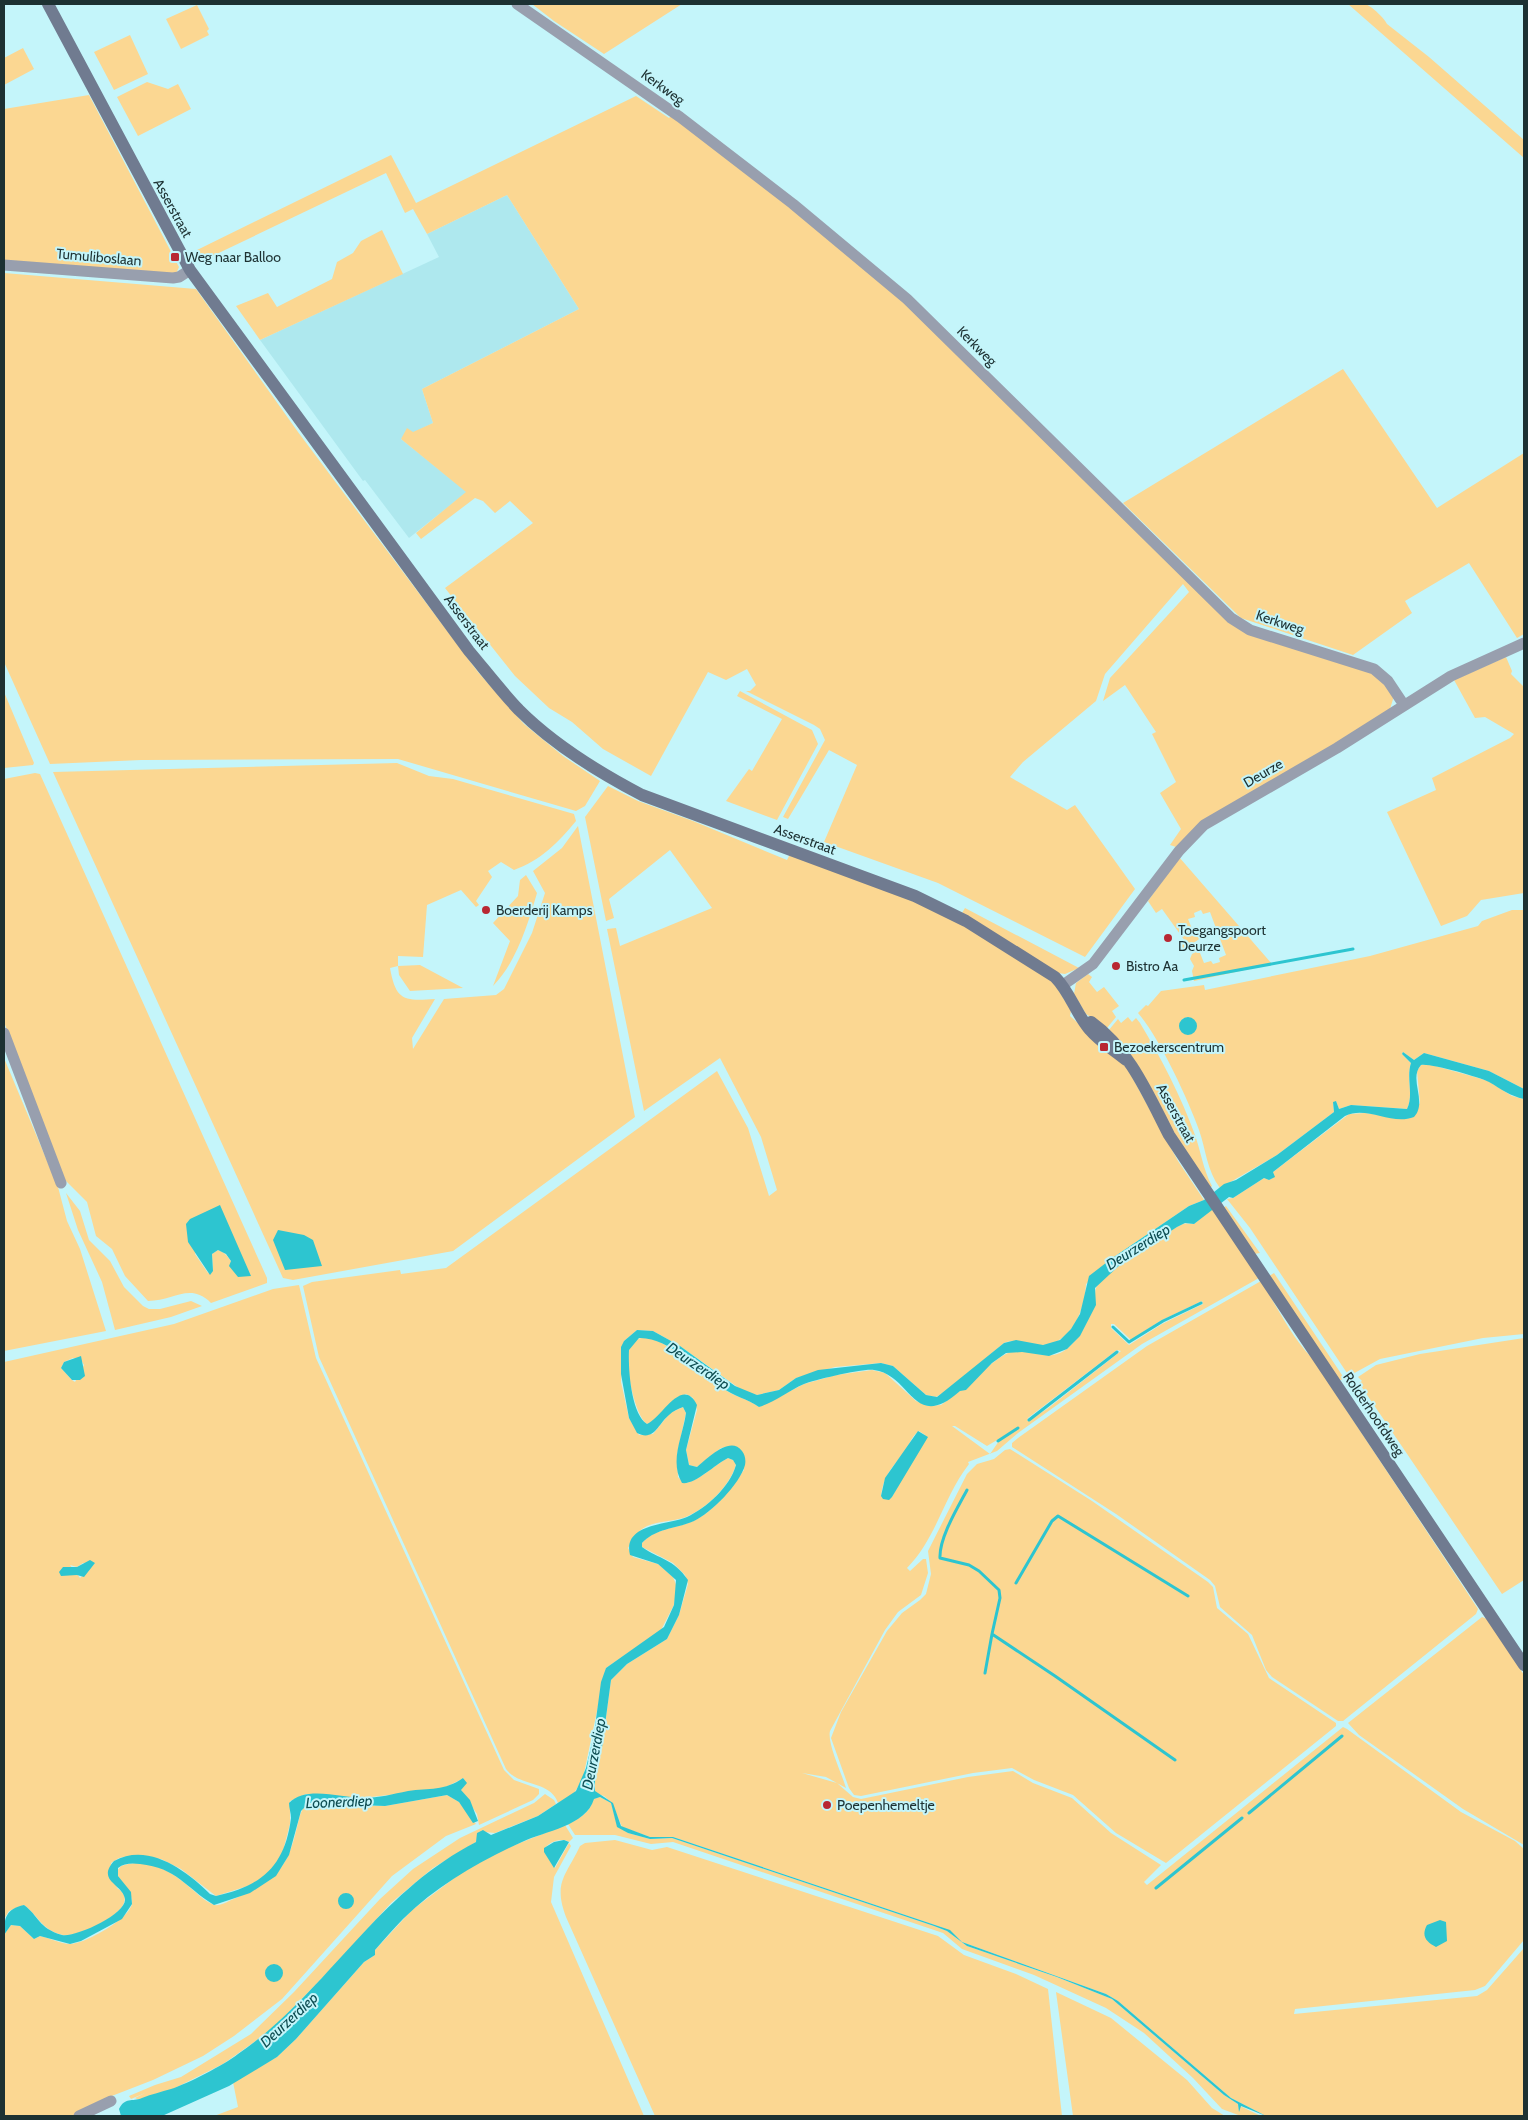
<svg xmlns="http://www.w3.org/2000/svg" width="1528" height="2120" viewBox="0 0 1528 2120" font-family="Cabin,sans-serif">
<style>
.built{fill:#aee8ee}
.green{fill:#fbd792;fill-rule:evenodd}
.water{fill:#2dc5d0}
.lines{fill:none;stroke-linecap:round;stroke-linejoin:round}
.stream{stroke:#2dc5d0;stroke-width:3}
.street{stroke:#989fae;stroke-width:11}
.secondary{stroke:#707b90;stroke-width:12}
.poi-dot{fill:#b82732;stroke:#c4f5fa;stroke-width:2}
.labels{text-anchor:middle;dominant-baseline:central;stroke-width:4;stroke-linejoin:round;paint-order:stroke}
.street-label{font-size:14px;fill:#1d3132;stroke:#c4f5fa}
.poi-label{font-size:14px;fill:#1d3132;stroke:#c4f5fa;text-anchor:start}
.water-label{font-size:15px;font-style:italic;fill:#0e4d52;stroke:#c4f5fa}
</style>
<rect width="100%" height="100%" fill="#c4f5fa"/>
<path class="built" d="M507 195 579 309 422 389 433 423 401 439 467 492 409 538 365 480 363 481 260 340 439 257 427 234Z"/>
<path class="green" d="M532 4H682L604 54 554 21Z
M1348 4C1353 4 1361 2 1365 4 1372 6 1385 19 1387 24L1429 57 1524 140V158Z
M197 5 209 29 207 31 209 35 181 49 166 19Z
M130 35 148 74 114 90 94 52Z
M23 48 34 69 4 85V58Z
M147 82 168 89 178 84 191 109 138 136 117 97Z
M89 95 179 267 176 274 4 260V109Z
M636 96 669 118 672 115 775 194 903 300 1231 621 1378 674 1394 696 1390 709 1176 847 1170 845 1181 829 1160 793 1176 782 1152 734 1156 732 1125 685 1103 701 1110 678 1189 592 1183 584 1105 674 1096 701 1023 762 1010 777 1067 810 1075 805 1135 889 1085 957 938 883 824 842 857 765 829 750 788 819 783 817 825 740 820 729 814 725 746 691H750L756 685 747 669 726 680 708 672 651 776 603 749 572 722 549 708 515 676 445 588 533 523 510 501 495 513 483 501 475 498 421 539 416 533 466 492 401 439 407 428 413 432 433 423 422 389 579 309 507 195 427 234 413 209 405 213 386 173 204 260 197 250 391 155 416 203Z
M382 230 403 274 260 340 236 306 268 293 277 307 332 279 337 262 353 253 361 241Z
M4 273 196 289 298 432 478 672 524 724 563 756 600 781 585 806 576 811 398 759 141 760 50 764 4 662Z
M1343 369 1437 508 1524 453V634L1517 638 1469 563 1405 601 1412 613 1353 655 1241 618 1123 503Z
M1506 657 1512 671 1511 674 1524 687V893L1481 900 1467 916 1441 926 1387 812 1436 790 1432 778 1510 738 1514 734 1485 717 1475 718 1454 680Z
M740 691 812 730 818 744 777 820 726 801 749 769 752 771 782 719 737 696Z
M4 692 34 763 33 765 4 768Z
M397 763 429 776 453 779 574 814 576 821C558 843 541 860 514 870L501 862 488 871 492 877 476 901 479 905 476 907 461 890 427 905 423 957 398 956V966L420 965 463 988 410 991 399 975 398 966 390 968C396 1001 404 1001 435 999L412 1038 413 1049 444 999 496 995 504 989 532 933 545 893 533 871 562 848 578 826 635 1117 453 1251 293 1280 283 1278 53 772Z
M35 773 40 774 267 1278V1283L211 1303C190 1282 174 1301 148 1301L125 1276 112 1249 96 1236 87 1202 62 1177 4 1022V779ZM220 1206 238 1277C233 1266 230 1254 218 1250L212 1254 213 1271 208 1273 195 1254Z
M608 786 638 801 693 821 787 860 790 854 878 886 952 918 1053 981 1071 1011 1070 1016 1126 1066 1178 1161 1204 1200 1189 1206 1111 1259 1086 1284C1085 1309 1072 1344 1042 1345 1029 1346 1017 1337 1004 1343L948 1390 936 1397 926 1395 893 1366 881 1363 835 1367 796 1378 779 1390 757 1395 743 1391 680 1346 653 1331 637 1330 624 1341 621 1382 629 1418 639 1435 653 1434 670 1413 683 1407 686 1413 677 1455 678 1477 684 1483C697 1483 714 1465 728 1458L733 1460 736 1464C731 1486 704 1511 683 1518 670 1522 653 1521 642 1529 637 1533 632 1542 628 1548L633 1557 658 1564 673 1577 677 1587 674 1605 661 1630 606 1668 583 1778 573 1795 558 1803C550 1780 519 1787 506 1769L319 1357 303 1286 312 1282 400 1270 401 1274 446 1268 717 1071 748 1128 769 1196 777 1190 761 1137 720 1058 644 1111 607 929 616 928 620 946 712 908 670 850 609 899 614 918 606 921 585 817Z
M1179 857 1272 964 1194 981 1192 971 1194 966 1190 959 1192 954 1205 947 1207 950 1200 953 1204 963 1211 961 1213 964 1220 962 1219 958 1226 955 1210 912 1203 914 1201 910 1194 913 1195 917 1188 919 1195 936 1201 934 1202 937 1185 949 1179 946 1185 941 1162 909 1156 913 1148 901Z
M526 875 537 893C528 924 516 963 493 986L510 941 493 923 518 896 520 880Z
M965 908 1079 968 1065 974 1058 973 962 913Z
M1512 910H1524V1089L1489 1071 1424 1053 1414 1060 1403 1052 1402 1054 1411 1063C1406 1078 1414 1095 1407 1109L1351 1105 1339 1109 1336 1101 1333 1104 1334 1112 1277 1155 1220 1188C1207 1171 1206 1150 1199 1130 1188 1099 1159 1037 1138 1013L1146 1005 1148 1006 1161 991 1204 985 1205 990 1370 956 1478 926 1482 921ZM1189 1017 1196 1026 1188 1035 1180 1026 1182 1019Z
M1088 974 1092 977 1089 982 1097 992 1104 987 1119 1006 1112 1011 1116 1017 1107 1028 1086 1014 1074 994 1076 983Z
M1128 1017 1132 1022 1136 1018 1140 1023C1161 1058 1181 1096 1195 1135 1201 1152 1203 1169 1212 1186L1210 1188 1108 1031 1118 1019 1121 1023Z
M4 1058 58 1187 67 1221 80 1249 106 1331 4 1351Z
M1428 1064 1475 1077 1488 1081 1512 1096 1524 1099V1334L1483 1338 1380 1359 1349 1376 1250 1228 1227 1199 1233 1198 1264 1178 1269 1180 1274 1177 1273 1172 1349 1114 1365 1113 1407 1119 1420 1103 1417 1071 1421 1065Z
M66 1193 80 1211 89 1240 110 1261 124 1287 143 1306 149 1309H160L191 1301 202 1306 171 1317 115 1330 102 1282 78 1230Z
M1226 1206 1260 1253 1254 1254 1223 1208Z
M1212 1209 1259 1278 1142 1344 1018 1433 997 1451 968 1462 969 1464C944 1496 936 1539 907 1568L910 1571 923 1559H926L928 1573 921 1595 898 1612 885 1630 830 1731C827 1743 842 1774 846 1788L826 1777 802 1773 837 1783 853 1797 861 1799 968 1777 1013 1771 1033 1783 1072 1798 1111 1833 1161 1865 1144 1882 1147 1885 1343 1727 1347 1729 1461 1812 1515 1841 1524 1849V1940L1485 1986 1475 1990 1295 2009 1294 2014 1477 1996 1487 1990 1524 1948V2116H1266L1231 2098 1118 2001 1106 1994 962 1942 950 1931 941 1927 673 1837H650L622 1827 612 1803 604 1796 595 1793V1763L602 1747 611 1680 627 1664 667 1639 679 1615 688 1584 685 1575 673 1563 642 1547V1543C656 1527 678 1529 695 1520 717 1509 730 1489 744 1470L735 1446 721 1448 697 1467 689 1465 686 1450 697 1410 693 1398 686 1394 674 1400 651 1423 647 1424C635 1417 623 1360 629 1348 632 1343 636 1339 641 1338 663 1334 705 1376 722 1388 733 1396 748 1399 759 1407L804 1384 836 1375 872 1370 885 1373 916 1401 928 1406 941 1405 961 1390H966C973 1379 1001 1352 1015 1351 1038 1350 1052 1365 1072 1344 1084 1333 1090 1316 1094 1300 1096 1295 1094 1291 1097 1286 1104 1274 1170 1229 1183 1224 1187 1223 1190 1224 1194 1224ZM1202 1301 1203 1304 1162 1324 1129 1345 1111 1328V1324H1114L1131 1340 1160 1321ZM1117 1350 1121 1351 1047 1409 1027 1421 1028 1418ZM952 1426H955L987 1446 1019 1427 999 1441 990 1454ZM919 1431 925 1435 892 1497 881 1496C883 1477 892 1467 903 1454 910 1446 910 1437 919 1431Z
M1274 1273 1344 1378 1341 1380 1338 1379 1269 1276Z
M1261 1281C1278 1308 1290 1335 1312 1358L1478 1609 1476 1614 1343 1721H1338L1272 1677 1266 1670 1252 1635 1220 1607 1215 1586 1210 1580 1116 1514 1012 1447V1443L1018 1438 1147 1346Z
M299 1285 316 1358 504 1770 514 1780 539 1789V1794L533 1800 479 1825 477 1814 461 1790 464 1778 442 1789 362 1798 306 1794 290 1801V1824L283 1851 276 1864 269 1873 251 1885 216 1896 181 1869 161 1859 129 1856 119 1858 111 1863 117 1888C148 1907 77 1938 63 1935 41 1930 39 1916 24 1905L9 1911 4 1919V1362L174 1324 273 1289ZM73 1358 81 1360 84 1365 75 1382 72 1380 61 1368 64 1362ZM83 1563H95L80 1578 70 1565 77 1567Z
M1524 1338V1580L1502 1594 1359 1383 1362 1381 1358 1377 1376 1365 1420 1354Z
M1010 1449 1092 1501 1208 1582 1213 1587 1217 1608 1248 1634 1269 1678 1336 1723V1726L1166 1863 1116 1833 1073 1795 1034 1780 1012 1768 973 1773 861 1796 854 1795 849 1788 831 1738 841 1712 887 1631 902 1613 920 1600 926 1594 931 1574 928 1551 967 1474 977 1464 994 1459 1005 1450ZM1058 1515 1185 1593 1188 1597H1187Z
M1482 1617 1487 1619 1524 1675V1845L1463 1809 1359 1735 1348 1723Z
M545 1794 554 1800 556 1804 538 1816 495 1833 485 1832 478 1834 476 1842 433 1868 391 1903 333 1967 271 2030 223 2064 173 2089 139 2100 135 2098 145 2093 131 2099 129 2096 155 2085 181 2077 251 2034 294 1992 380 1899 413 1869 460 1838 534 1803Z
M447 1795 459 1802 476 1824 446 1836 392 1876 282 1999 234 2036 203 2056 153 2080 104 2099 72 2116H4V1935L11 1925 20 1926 34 1939 40 1936C50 1938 61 1944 70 1944 85 1944 133 1917 132 1902 132 1888 118 1884 117 1871L121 1866C148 1856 173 1872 193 1890 199 1895 207 1903 215 1905 219 1906 225 1903 229 1901 268 1884 286 1875 296 1831 299 1821 299 1810 308 1804L385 1806Z
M600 1797 611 1803 617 1825 628 1833 650 1839 672 1838 934 1926 947 1931 967 1946 1057 1977 1112 1999 1224 2095 1238 2104 1239 2110 1240 2106 1261 2116H1241L1222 2109 1193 2078 1144 2033 1106 2008 1034 1975 962 1949 943 1933 673 1842 651 1844 615 1835H575L568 1824C579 1819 591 1812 593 1799Z
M565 1825 573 1838 569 1842C561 1837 548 1842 544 1850L555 1868 569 1843 571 1846 554 1877 551 1902 644 2116H214L238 2107 233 2082 277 2057 296 2039 364 1962 375 1955V1950L412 1910 465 1870 497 1852Z
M615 1840 652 1850 667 1847 938 1936 964 1955 1016 1974 1048 1989 1062 2116H655L566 1917C553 1882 566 1876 580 1846L585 1843Z
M1056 1992 1111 2018 1187 2080 1212 2108 1225 2116H1073Z"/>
<path class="water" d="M1179 1026a9 9 0 1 1 18 0a9 9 0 1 1-18 0Z
M1403 1052 1414 1060 1424 1053 1489 1071 1524 1089V1099C1510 1096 1501 1089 1489 1082 1479 1077 1430 1063 1421 1065 1408 1079 1428 1102 1414 1117 1391 1126 1367 1105 1345 1116L1273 1172 1275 1177 1269 1180 1264 1178 1233 1198 1229 1197 1194 1224 1185 1223 1177 1227 1123 1262 1095 1288 1096 1305 1080 1336 1067 1349 1049 1356 1022 1352 1006 1353 992 1363 966 1390 960 1391C913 1433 912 1375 874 1370 864 1368 814 1380 804 1384 788 1391 775 1402 759 1407 748 1399 733 1396 721 1387 700 1371 669 1337 639 1338L629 1350C628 1368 631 1414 647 1424 661 1419 682 1375 697 1405L686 1450 689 1465 697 1467C707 1459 730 1435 742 1451 745 1455 746 1460 745 1465 740 1484 711 1513 694 1521 676 1529 656 1528 642 1543V1547C660 1560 673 1558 688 1580L679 1615 667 1639 627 1664 611 1680 602 1747 595 1763V1791L613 1803 621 1826 650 1837H673L941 1927 950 1930 962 1942 1106 1994 1118 2001 1231 2098 1266 2116 1241 2106 1239 2112 1238 2104 1224 2095 1112 1999 1057 1977 967 1946 947 1931 934 1926 672 1838 650 1839 628 1833 617 1827 611 1803 600 1797 594 1799C586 1826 545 1831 522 1842 478 1862 438 1885 403 1919 393 1929 384 1940 375 1950V1955L364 1962 296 2039 277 2057 229 2086 162 2116H121L119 2109C125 2097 132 2102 142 2098 152 2094 161 2092 171 2089 187 2084 224 2065 238 2054 328 1992 375 1894 476 1842L477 1833 483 1830 491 1835 538 1816 576 1791 586 1768 594 1734 601 1682 606 1668 664 1627 674 1605 676 1580 658 1564 630 1555C622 1523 669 1525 687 1517 706 1508 730 1487 736 1465L733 1460 728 1458C714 1465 695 1485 682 1483 669 1461 683 1436 686 1413L683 1407C678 1409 673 1411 669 1415 658 1424 654 1442 637 1433L629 1418 621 1374V1347L624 1341 637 1330 653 1331 680 1346 735 1386 757 1395 779 1390 796 1378 818 1370 881 1363 893 1366 926 1395 937 1397 1004 1343 1016 1340 1043 1345 1060 1340 1071 1329 1080 1314 1089 1276 1111 1259 1189 1206 1204 1200 1224 1184 1236 1180 1277 1155 1334 1112 1333 1102 1336 1101 1339 1109 1351 1105 1407 1109C1414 1095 1406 1078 1411 1063L1402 1054Z
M220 1205 251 1276 238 1277 229 1266 231 1261 226 1254 218 1250 212 1254 213 1271 210 1275 188 1242 186 1224 190 1219Z
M278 1230 304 1235 313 1240 322 1266 285 1270 273 1240Z
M81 1356 85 1376 80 1380H72L61 1368 64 1362Z
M918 1431 928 1437 892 1497 889 1500 883 1499 881 1496 885 1478Z
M90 1560 95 1563 84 1577 77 1575 61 1576 59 1572 63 1567H77Z
M463 1778 467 1783 461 1790 470 1800 478 1821 473 1823 459 1802 447 1795 385 1806 309 1803 301 1811 289 1855 276 1876 250 1893 214 1905C185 1887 177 1868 140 1864 132 1863 124 1863 118 1868V1876L131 1892 132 1904 122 1919 81 1941 70 1944 40 1936 34 1939 20 1926 11 1925 4 1935C4 1918 6 1909 24 1905 39 1916 38 1928 62 1935 75 1938 127 1914 125 1899 123 1884 96 1881 114 1861 148 1842 186 1870 210 1894L216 1896C262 1886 285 1866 291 1818 291 1813 289 1808 289 1803 306 1785 342 1798 363 1798 379 1798 393 1794 408 1791 429 1788 445 1791 463 1778Z
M564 1840 569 1842 554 1868 544 1852V1848L554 1842Z
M338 1901a8 8 0 1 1 16 0a8 8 0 1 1-16 0Z
M1440 1920 1446 1922 1447 1941 1436 1947C1426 1942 1421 1936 1427 1925Z
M265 1973a9 9 0 1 1 18 0a9 9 0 1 1-18 0Z"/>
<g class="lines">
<path class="stream" d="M1184 980 1353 949
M1113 1327 1129 1342 1163 1321 1201 1303
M1029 1420 1117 1352
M998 1441 1018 1428
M967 1490C958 1507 939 1538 940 1558L969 1565 979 1571 999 1590 1000 1598 992 1634 1055 1676 1175 1760
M1016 1583 1052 1521 1058 1516 1188 1596
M985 1673 992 1634
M1249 1813 1342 1736
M1156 1888 1242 1818"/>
<path class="street" d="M517 4 680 117 793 204 907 299 1231 618 1250 630 1374 669 1388 681 1404 705
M4 265 173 278 179 277 190 270
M1063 985 1093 964 1179 851 1204 825 1337 748 1451 676 1524 643
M4 1033 61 1183
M79 2116 111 2101"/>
<path class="secondary" d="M48 4 190 270 469 651C485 670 501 691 519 710 554 745 598 772 642 795L915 896 966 921 1055 977C1070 992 1076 1014 1090 1030 1100 1042 1114 1050 1126 1060
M1091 1022C1129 1049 1148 1094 1169 1135L1524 1665"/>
</g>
<g class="poi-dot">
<rect x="170" y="252" width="10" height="10" rx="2.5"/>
<circle cx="486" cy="910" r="5"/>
<circle cx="1168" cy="938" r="5"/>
<circle cx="1116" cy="966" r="5"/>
<rect x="1099" y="1042" width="10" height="10" rx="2.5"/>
<circle cx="827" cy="1805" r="5"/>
</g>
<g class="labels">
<g class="street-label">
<text transform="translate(663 87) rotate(36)">Kerkweg</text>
<text transform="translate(173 208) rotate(61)">Asserstraat</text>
<text transform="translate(99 257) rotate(5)">Tumuliboslaan</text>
<text transform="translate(977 346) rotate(45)">Kerkweg</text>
<text transform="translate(467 622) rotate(53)">Asserstraat</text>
<text transform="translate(1280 622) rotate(18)">Kerkweg</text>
<text transform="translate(1263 773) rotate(-30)">Deurze</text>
<text transform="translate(805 839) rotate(20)">Asserstraat</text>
<text transform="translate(1176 1113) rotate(61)">Asserstraat</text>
<text transform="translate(1374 1414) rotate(56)">Rolderhoofdweg</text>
</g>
<g class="poi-label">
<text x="185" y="257">Weg naar Balloo</text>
<text x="496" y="910">Boerderij Kamps</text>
<text x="1178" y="930">Toegangspoort<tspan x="1178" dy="16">Deurze</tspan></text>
<text x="1126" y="966">Bistro Aa</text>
<text x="1114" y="1047">Bezoekerscentrum</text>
<text x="837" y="1805">Poepenhemeltje</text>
</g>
<g class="water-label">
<text transform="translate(1138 1247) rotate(-32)">Deurzerdiep</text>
<text transform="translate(698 1366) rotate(34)">Deurzerdiep</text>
<text transform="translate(594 1754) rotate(-79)">Deurzerdiep</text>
<text transform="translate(339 1802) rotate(-2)">Loonerdiep</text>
<text transform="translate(289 2020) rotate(-43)">Deurzerdiep</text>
</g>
</g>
<rect width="1528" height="2120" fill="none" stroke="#1d3132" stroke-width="10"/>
</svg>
